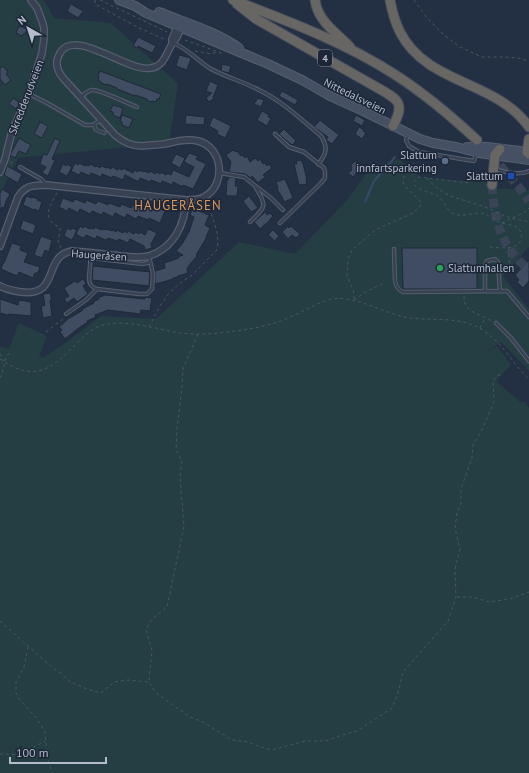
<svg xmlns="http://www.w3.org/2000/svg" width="529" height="773" viewBox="0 0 529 773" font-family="'PT Sans',sans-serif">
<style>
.green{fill:#253e43}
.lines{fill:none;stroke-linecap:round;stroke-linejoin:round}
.stream{stroke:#35496a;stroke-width:2}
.building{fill:#3f4c62;stroke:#1e2839}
.trunk-tunnel{stroke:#394457;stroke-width:9;stroke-dasharray:9 4.5;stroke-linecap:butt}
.service-casing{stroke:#555f6f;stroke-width:4.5}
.minor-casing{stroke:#555f6f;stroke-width:8}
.secondary-casing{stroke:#555f6f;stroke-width:10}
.trunk-casing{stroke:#424c5c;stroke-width:11}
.path{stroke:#435b60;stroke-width:1;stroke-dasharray:3 3;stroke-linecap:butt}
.service{stroke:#384152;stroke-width:2.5}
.minor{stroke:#384152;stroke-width:5.5}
.secondary{stroke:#455065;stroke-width:8}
.trunk{stroke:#676663;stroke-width:9}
.service-dot{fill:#5c6f8a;stroke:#1c2637;stroke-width:1.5}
.transit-dot{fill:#1a4fb4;stroke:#1c2637;stroke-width:1.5}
.leisure-dot{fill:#2e9e5b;stroke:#1c2637;stroke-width:1.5}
.labels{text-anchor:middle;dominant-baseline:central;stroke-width:3;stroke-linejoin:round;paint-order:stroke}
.shield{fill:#1c2637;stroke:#868f9f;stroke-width:1}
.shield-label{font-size:10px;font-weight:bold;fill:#b4bccc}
.street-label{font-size:11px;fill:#b4bccc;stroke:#1c2637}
.poi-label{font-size:11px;fill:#b4bccc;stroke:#1c2637;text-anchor:end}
.quarter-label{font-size:13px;letter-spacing:1px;fill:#de9a5d;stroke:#1c2637}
</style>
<rect width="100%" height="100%" fill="#232f42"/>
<path class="green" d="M0 0H44L54 18 111 23 178 84 169 143 18 158 0 194Z
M400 159 421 178 485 182 490 188 529 190V247L503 276 529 309V371L501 342 487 352 497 346 511 365 496 381 519 401 521 402H525L529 408V773H0V346L9 349 19 323 47 336 39 356 43 358 65 343 101 316 156 319 239 242 295 254 349 198 365 175 377 165Z"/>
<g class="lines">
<path class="stream" d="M365 202 374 181 395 157"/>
</g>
<path class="building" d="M71 4 83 11 78 18 67 11Z
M19 26 27 29 25 34H23L22 36 16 33Z
M138 37 156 46 152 53 138 46 137 48 133 46Z
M179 55 191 58 187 70 176 66Z
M222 64 231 66 229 73 221 71Z
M3 66 8 72 6 74 11 80 5 85 0 79V68H1Z
M100 71 161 94 159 99H157L156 102 153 101 152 102 146 100 147 99 135 95V96L117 89V88L107 84V85L101 83V82L98 80 99 77 98 76Z
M210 81 218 85 213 97 214 98 209 102 206 98 212 93 206 91Z
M282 91 298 100 295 105 279 96Z
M13 98 20 103 16 109 9 104Z
M258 98 264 100 261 107 254 104Z
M113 105 123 108 120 118 113 115V112L110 111Z
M262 111 269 115 268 117 271 118 267 126 257 120Z
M122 115 133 119 129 128 122 125V122L120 121Z
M186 115 205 117 204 125 185 124Z
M356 115 365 120 362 126 353 121Z
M213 117 231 126 225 138 217 134 218 131 209 126Z
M320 120 339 135 332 144 326 140 328 137 314 127Z
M40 122 48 126 42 138 34 134Z
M359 127 364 130 363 131 366 133 362 139 355 134Z
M284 129 296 141 292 145 279 134Z
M19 138 31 145 26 154 19 151 15 158 10 155Z
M55 138 60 141 52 159 55 160 48 176 42 173 46 167 40 164 43 154 47 155Z
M233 150 236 152 237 151 241 156 242 155 245 158 247 156 250 162 255 158 258 161 260 159 263 164 265 163 267 166 269 164 272 168 263 175 265 177 258 183 252 176 251 178 245 174 229 172 231 162 226 155Z
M189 153 198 156 196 159 206 164 193 189 183 185V186H181L173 182 172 185 162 181 161 184 159 183 151 180 150 182 140 178 139 181H137L125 175 123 180 113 176 112 178 102 174 101 177 91 173 90 176 81 172 79 175 71 171 75 163 78 165 79 163 85 166V165L89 166 90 164 96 167 97 166 100 168 101 166 107 168V167L111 169 112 167 118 170V168L122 170 123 168 133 173 134 170 138 172 139 170 144 172 145 171 149 173 150 171 155 174 156 172 160 174 161 172 166 175 167 173 171 175 173 170 189 177 194 167 184 162Z
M176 154 185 158 180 168 171 163Z
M302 160V163H303L307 180H306L307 184 299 185 294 164H297L296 161Z
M355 161 361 167 353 177 348 173 352 170 351 169 352 167 351 166V165Z
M63 164 66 166 67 164 72 167 67 176 59 172Z
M7 166 22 174 18 183 4 175Z
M229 177 236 178 235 186H238L237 196H226L227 180H228Z
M285 179 293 198 284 202 282 197 277 189 278 188 276 182Z
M2 189 10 194 6 201 4 208 2 207 0 211V193Z
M26 196 32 198V197L38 199 37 200 42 202 39 211 34 209V210L23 205Z
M249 196 258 208 251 212 243 201Z
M63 198 73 202 75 199 85 203 86 200 96 204 98 201 108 205 109 203 120 207 121 204 131 208 133 205 143 209 144 206 155 210 156 208 165 211 160 223 149 218 148 220 138 216 136 219 127 214 125 218 115 213 113 217 103 212 102 215 92 211 90 214 80 209 78 213 69 208 67 211 59 207Z
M192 210 196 212V210L209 215 205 225 210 228 206 237H207L196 255 197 256 187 268 188 273 178 276V277L173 278V279L163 282 155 284V271L165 268 164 263 179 258 178 257 183 255 176 251 182 244 189 232 194 217 190 215Z
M265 212 267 215 270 213 273 216 270 219V220L260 229 254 222Z
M23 220 36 225 33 234 20 229Z
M80 226 83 228 84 226 90 229 91 228 94 229 95 227 101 230 102 229 105 230 106 229 112 231 113 230 116 232 117 230 123 233 124 231 127 233 128 231 134 234 135 232 139 234 140 232 145 235 148 229 157 233 151 244 152 248 145 250 144 246 130 239 128 243 119 239 117 241 108 238 106 240H105L97 236 95 239 86 235 84 238H83L76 234Z
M288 226 289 228 291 226 300 234 296 238 292 235 288 239 282 232Z
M67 228 71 230 72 228 77 230 72 240 64 236Z
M273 230 279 236 275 241 268 235Z
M41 236 52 240 49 252 45 250 42 258 34 255Z
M12 243 21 246 20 250 28 253 24 262 40 267 38 273H35L33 278 19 272 17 276 1 269 3 263H4Z
M402 248H477V289H403Z
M529 260V281L523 288 517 282 519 280 515 275Z
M93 266 150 272 149 286 92 280Z
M83 279 86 283 83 286 88 294 77 302 74 298 67 303 64 299 69 296 64 288 75 281 77 283Z
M50 293 52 300H50L52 316 43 318 41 306H44L45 305 43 294Z
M105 295 145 299V297L152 298 150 311 141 310 140 314 108 310 95 315 96 317 87 321 88 322 80 327 65 339 60 332 62 330 59 327 68 319 83 310 82 309 94 303 93 302 99 299 98 298Z
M0 299 18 305 19 300 31 302V316L9 314 8 315 0 313Z"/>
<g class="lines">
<path class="trunk-tunnel" d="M491 155 518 186 529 201
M492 185C495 222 500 245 529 270"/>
<g class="service-casing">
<path id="service" d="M173 43C187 48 198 61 211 69 226 77 244 82 259 90 282 101 301 119 321 136 328 147 327 154 318 164
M29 94 47 103 85 125H93L100 120
M81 97C84 94 87 91 92 90 99 89 129 104 137 107
M94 124 96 130 104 133
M275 134 289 147 304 152 324 168 325 172V178L321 183 280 223
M408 134 406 140 409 146 419 152 474 161 476 154
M20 167 41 179 46 184
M497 169C504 173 522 175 529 171
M220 173 244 177 271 198 283 210
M250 222C265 207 268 207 256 188
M394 249 395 281C396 287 398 290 403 292L507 291 529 317
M91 254 89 278C89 284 91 287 97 289L139 294H147L152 289 153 274 149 256
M91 258 143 264 150 262
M485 291V265L487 261 495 259 498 262 500 291
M66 314 86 300 97 289
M496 323 511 338 529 361"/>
</g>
<g class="minor-casing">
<path id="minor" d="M172 43V39L179 23
M0 172 5 159 12 131 29 94 42 53 44 39V28L42 21 37 8 31 0
M0 246 18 197C26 184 34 186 47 185L186 200C193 200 199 200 204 197 227 185 223 147 198 141 186 138 175 142 164 144 157 145 149 145 142 146 131 146 123 142 115 135L63 78C59 73 56 68 57 61 57 58 59 56 60 53 75 27 128 73 151 68 164 66 166 54 172 44 174 40 173 43 175 40 178 36 180 30 181 26
M0 286C7 290 14 291 21 292 61 297 42 256 72 251 85 252 99 253 112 255 124 256 137 259 149 256 174 248 185 224 186 200"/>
</g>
<g class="secondary-casing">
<path id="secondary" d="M119 0 135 6 146 13 268 64 302 80 330 96 363 111 420 139 433 143 456 147 479 153 529 160
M159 12C186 23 215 31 239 48
M467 147H487L529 152"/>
</g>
<g class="trunk-casing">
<path id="trunk" d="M233 0C288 21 344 42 394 74 424 93 451 116 477 140
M315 0C318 22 336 32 350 47
M390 0C392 11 395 22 400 32 427 85 496 80 529 127
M237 4 256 19 378 88C399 100 405 103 393 126
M529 139 527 152 529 154
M492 185 495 155 500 149"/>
</g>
<path class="path" d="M95 0V4L139 28 166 40
M100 0 167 32
M414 0 427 18 444 35 460 47 482 57H505L518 58 529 61
M185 40 224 54
M195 51 211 54 217 52
M10 162 16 165
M427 178C444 198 456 197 479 205 490 208 500 215 511 218 517 220 523 220 529 222
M471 178 470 182 468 183 419 177C401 187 434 193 438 196 444 201 446 209 452 213 461 218 471 213 480 213 487 213 492 219 499 222 505 225 514 224 519 229 521 232 522 234 521 238 520 252 497 247 487 247
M501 178H509
M474 179H484
M57 193C53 200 45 212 50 220 52 224 57 225 60 228V232L58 241 61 249
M502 223 525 212 529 208
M509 248C509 255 508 263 512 269
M464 296C463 313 481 314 492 321
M354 299V295L353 289 348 279 347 275 348 259 352 250 375 230 413 213 421 205V203L420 201 407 188 403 183C403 174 408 169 414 163
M354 300 367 291 384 283
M149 327 160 306 169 293 179 284 192 275 216 251C222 239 212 215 207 203
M480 328 485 318
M46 332 64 318
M198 334 183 369 182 388 177 428 176 450 182 461 180 478 184 526 167 607 151 620 146 630 152 650 149 682 156 693 190 717 203 722 232 740 248 742 258 746 272 750 305 741H326L342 735 357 731 392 708 398 693 403 672 448 621 456 597 455 569 460 549 455 528 457 513 461 503V489L472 458 473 445 481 432 494 402 493 381 498 375H502
M0 354 4 361
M0 359C5 362 10 366 16 368 42 379 58 362 75 345 82 338 90 330 99 326 123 318 156 329 180 333 189 334 198 334 207 334 232 332 257 329 281 321 293 316 305 310 317 304 321 303 324 301 328 300 351 293 381 312 404 317 429 322 458 315 481 329 494 337 504 349 513 361 518 367 523 374 529 379
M0 378 2 374 6 357 11 351
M457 597H473L489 602 510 599 529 592
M0 621 54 669 61 673 70 682 87 689 101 693 114 682 128 680 149 682
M28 647 24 667 16 682V693L20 700 37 719 45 732 47 756 52 773
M0 754 25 755 32 748 45 741"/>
<use href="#service" class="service"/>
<use href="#minor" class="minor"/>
<use href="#secondary" class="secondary"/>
<use href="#trunk" class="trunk"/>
</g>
<circle class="service-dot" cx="445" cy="161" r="4"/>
<rect class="transit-dot" x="507" y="172" width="8" height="8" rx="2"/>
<circle class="leisure-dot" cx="440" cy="268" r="4"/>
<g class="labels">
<rect class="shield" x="318" y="50" width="14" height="16" rx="3"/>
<g class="shield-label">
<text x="325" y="58">4</text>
</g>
<g class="street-label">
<text transform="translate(355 96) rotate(26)">Nittedalsveien</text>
<text transform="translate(26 97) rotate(-69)">Skredderudveien</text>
<text transform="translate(99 255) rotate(4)">Haugeråsen</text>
</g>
<g class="poi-label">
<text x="437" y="155">Slattum<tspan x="437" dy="13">innfartsparkering</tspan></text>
<text x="503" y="176">Slattum</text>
<text x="448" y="268" text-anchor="start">Slattumhallen</text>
</g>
<g class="quarter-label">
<text x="178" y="205">HAUGERÅSEN</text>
</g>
</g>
<g transform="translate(28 28) rotate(321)" stroke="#1c2637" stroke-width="3" paint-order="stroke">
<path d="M0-3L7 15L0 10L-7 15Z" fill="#b4bccc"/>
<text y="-6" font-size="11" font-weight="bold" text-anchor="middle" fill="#b4bccc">N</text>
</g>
<path d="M10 757v6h96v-6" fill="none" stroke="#b4bccc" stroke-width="2"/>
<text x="16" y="757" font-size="12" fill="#b4bccc" stroke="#1c2637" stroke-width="3" paint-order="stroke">100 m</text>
</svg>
